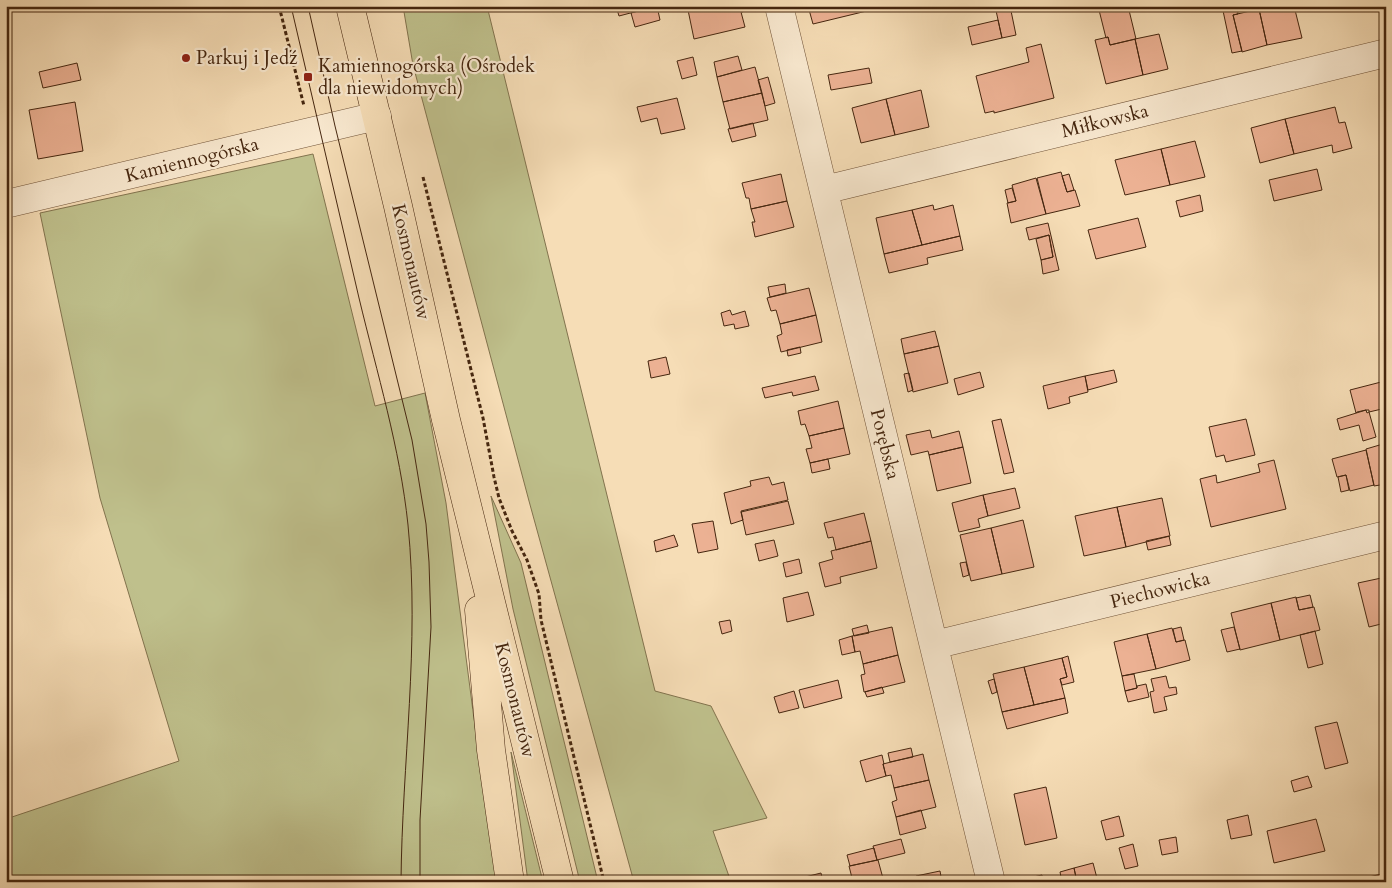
<svg xmlns="http://www.w3.org/2000/svg" width="1392" height="888" viewBox="0 0 1392 888" font-family="Cardo,serif">
<style>
.green{fill:#bfc08c;stroke:#82734e}
.building{fill:#ecb193;stroke:#45260f}
.lines{fill:none;stroke-linecap:round;stroke-linejoin:round}
.minor-casing{stroke:#715439;stroke-width:29}
.major-casing{stroke:#45260f;stroke-width:29}
.path{stroke:#45260f;stroke-width:3;stroke-dasharray:4 2.5;stroke-linecap:butt}
.minor{stroke:#f9e9d0;stroke-width:28}
.major{stroke:#f6ddb6;stroke-width:28}
.tram{stroke:#45260f;stroke-width:1}
.poi-dot{fill:#8f2418;stroke:#f9e9d0;stroke-width:2}
.labels{text-anchor:middle;dominant-baseline:central;stroke-width:4.5;stroke-linejoin:round;paint-order:stroke}
.poi-label{font-size:19px;fill:#45260f;stroke:#f9e9d0;text-anchor:start}
.street-label{font-size:19px;fill:#45260f;stroke:#f9e9d0}
</style>
<rect width="100%" height="100%" fill="#f6ddb6"/>
<filter id="stains"><feTurbulence type="fractalNoise" baseFrequency=".004" numOctaves="4"/><feColorMatrix values="0 0 0 0 .2 0 0 0 0 .09 0 0 0 0 .02 0 0 0 .5 -.17"/></filter>
<radialGradient id="worn" r=".72"><stop offset=".6" stop-color="#630" stop-opacity="0"/><stop offset="1" stop-color="#630" stop-opacity=".3"/></radialGradient>
<path class="green" d="M403 6H487L655 691 711 706 767 818 713 831 731 882H634L529 501 413 65Z
M313 154 375 406 425 393 446 503 484 796 497 882H6V819L179 761 100 498 40 213Z
M491 496 521 563 598 882H580L513 609Z
M511 752 543 882H528Z"/>
<path class="building" d="M616 6H657L619 16Z
M657 6 660 20 635 27 631 13Z
M703 6H741L743 12H741L745 27 694 39 688 10Z
M808 6H879V8L813 24Z
M995 6H1010L1016 35 1002 38Z
M1098 6H1128L1136 39 1110 45 1108 37 1106 38Z
M1222 6H1237L1238 14 1233 15 1242 51 1232 53Z
M1270 6H1294L1302 38 1267 45 1259 9Z
M1259 9 1267 45 1242 52 1233 15Z
M998 20 1002 38 972 45 968 27Z
M1159 34 1168 69 1143 75 1135 39Z
M1108 37 1110 45 1135 39 1143 75 1106 84 1095 40Z
M1041 44 1054 98 994 113V111L985 113 976 76 1029 62 1026 48Z
M738 56 742 70 717 77 714 62Z
M693 57 697 75 682 79 677 61Z
M77 63 81 80 43 88 39 72Z
M755 67 762 93 723 102 717 77Z
M869 68 872 83 831 90 828 75Z
M768 77 775 103 765 106 758 80Z
M921 90 929 127 895 135 886 99Z
M762 93 768 120 730 129 723 102Z
M677 98 685 129 661 134 657 118 641 122 637 107Z
M886 99 895 135 861 143 852 108Z
M75 102 83 151 38 159 29 110Z
M1335 107 1339 123 1345 122 1352 148 1333 153 1332 145 1294 154 1285 119Z
M1285 119 1294 154 1260 163 1251 128Z
M753 123 756 136 732 142 728 129Z
M1195 141 1205 177 1170 185 1161 149Z
M1161 149 1170 185 1125 195 1115 160Z
M1317 169 1322 190 1274 201 1269 180Z
M1061 172 1067 192 1075 190 1080 206 1046 214 1037 178Z
M781 174 787 201 751 209 749 198H746L742 183Z
M1069 174 1074 190 1067 192 1062 176Z
M1036 178 1046 214 1011 223 1007 203 1016 201 1012 185Z
M1012 188 1016 201 1008 203 1005 190Z
M1200 195 1203 211 1180 217 1176 201Z
M787 201 794 227 755 237 752 222H755L751 209Z
M933 205 934 210 953 205 960 236 922 245 912 210Z
M912 210 922 245 884 254 876 218Z
M1138 218 1146 247 1096 259 1088 230Z
M1048 223 1059 270 1043 274 1041 260 1053 257 1049 235 1029 240 1026 228Z
M1049 235 1053 257 1041 260 1036 239Z
M960 236 963 250 927 258 928 264 889 273 884 254Z
M785 284 786 293 770 297 768 287Z
M809 288 816 315 780 324 776 310 771 311 767 298Z
M730 310 732 315 745 311 749 326 735 329 734 324 724 326 721 313Z
M816 315 822 342 781 352 777 336 782 334 780 324Z
M935 331 939 346 904 354 901 339Z
M939 346 948 383 913 392 904 354Z
M800 347 801 353 788 356 787 350Z
M666 357 670 374 651 378 648 361Z
M1114 370 1117 382 1088 390 1085 376Z
M980 372 984 387 958 395 954 379Z
M909 373 913 390 908 392 904 374Z
M815 376 819 390 793 396 792 392 765 398 762 388Z
M1085 376 1088 392 1069 397 1070 403 1048 409 1043 386Z
M1385 381 1386 408 1369 412V410H1366L1357 412 1356 413 1350 390Z
M838 401 844 428 809 436 805 424 801 425 798 411Z
M1366 410 1367 413 1369 412 1376 437 1363 441 1359 425 1340 430 1337 419Z
M1001 419 1014 472 1004 474 992 421Z
M1246 419 1255 455 1226 462 1224 455 1216 457 1209 427Z
M844 428 850 454 810 463 806 449 812 448 809 436Z
M930 430 932 438 959 431 963 447 929 455 928 451 911 455 906 435Z
M1383 444H1386V484L1374 486 1366 449Z
M963 447 971 483 937 491 929 455Z
M1366 450 1374 485 1350 491 1346 475 1337 477 1332 459Z
M828 459 830 469 812 473 810 463Z
M1274 460 1286 509 1211 527 1200 479 1216 475 1217 483 1260 472 1258 464Z
M1346 475 1349 490 1341 492 1338 477Z
M769 477 772 485 784 482 788 500 741 511 743 520 731 524 724 493 751 486 750 481Z
M1015 488 1020 508 988 516 983 495Z
M983 495 988 516 978 519 980 527 959 532 952 503Z
M1162 498 1170 536 1126 547 1117 507Z
M788 501 794 524 746 535 741 512Z
M1117 507 1126 547 1084 556 1075 516Z
M864 513 871 541 836 550 833 537 828 538 824 523Z
M1023 520 1034 567 1002 574 991 528Z
M713 521 718 549 698 553 692 524Z
M991 528 1002 574 971 581 960 535Z
M674 535 678 546 656 552 654 541Z
M1169 536 1171 545 1148 550 1146 541Z
M774 540 778 556 759 561 755 544Z
M871 541 877 568 840 577 841 583 825 587 819 563 833 559 831 551Z
M799 559 802 573 786 577 783 563Z
M966 562 969 575 963 577 960 563Z
M1386 577V613L1382 615 1385 623 1369 627 1358 583Z
M808 592 814 615 787 622 783 598Z
M1310 595 1313 607 1299 610 1296 598Z
M1296 597 1299 610 1314 607 1320 630 1280 640 1271 603Z
M1271 603 1280 640 1240 650 1231 613Z
M730 620 732 631 722 634 719 622Z
M867 625 869 633 854 636 852 629Z
M892 627 898 655 863 664 860 651 855 652 852 636Z
M1181 627 1184 640 1176 642 1173 629Z
M1234 627 1240 649 1227 652 1221 630Z
M1172 628 1176 642 1185 640 1190 660 1156 669 1147 634Z
M1315 631 1323 664 1308 668 1300 635Z
M1147 634 1156 669 1122 676 1114 642Z
M852 636 855 652 842 655 839 640Z
M898 655 905 682 864 692 861 675 865 674 863 664Z
M1068 656 1074 682 1062 685 1060 679 1067 677 1062 658Z
M1062 658 1067 677 1060 679 1065 698 1034 705 1024 667Z
M1024 667 1034 705 1002 712 993 674Z
M1134 674 1137 688 1125 691 1122 676Z
M1166 676 1169 688 1176 687 1177 694 1164 697 1167 710 1154 713 1150 692 1154 691 1151 679Z
M994 679 997 692 992 694 988 681Z
M838 680 842 698 804 708 799 690Z
M1146 684 1149 697 1128 702 1125 691 1137 688V686Z
M882 687 884 693 867 697 865 692Z
M794 691 799 708 779 713 774 697Z
M1065 698 1068 713 1007 729 1002 712Z
M1337 722 1348 763 1325 769 1315 727Z
M911 748 913 757 890 762 888 753Z
M923 754 929 780 894 788 891 775 886 776 883 764Z
M882 755 884 764H883L886 776 866 782 860 761Z
M1308 776 1312 787 1294 792 1291 781Z
M929 780 936 807 896 817 892 802 897 800 894 788Z
M1046 787 1057 838 1025 845 1014 794Z
M921 810 926 828 900 835 896 817Z
M1248 815 1252 835 1231 839 1227 820Z
M1119 816 1124 836 1106 840 1101 821Z
M1316 819 1325 851 1274 863 1267 831Z
M1176 837 1178 852 1162 855 1159 840Z
M901 839 905 853 877 860 873 846Z
M1133 844 1138 866 1125 869 1119 848Z
M874 848 877 860 850 866 847 855Z
M878 860 884 882H853L849 866Z
M1093 863 1098 882H1083V880L1077 882 1074 868Z
M1074 868 1077 882H1062L1060 872Z
M940 871 942 882H917L916 876Z
M821 873 823 882H785Z
M1386 873V882H1347Z
M1042 875 1043 882H1016V881Z"/>
<g class="lines">
<g class="minor-casing">
<path id="minor" d="M779 6 991 882
M824 190 1386 53
M6 204 377 116
M934 645 1386 535"/>
</g>
<g class="major-casing">
<path id="major" d="M350 6 398 206 446 420 560 882
M479 610 491 750 510 882"/>
</g>
<path class="path" d="M279 6 304 106
M423 177 483 418 494 477 499 498 512 531 527 560 539 594 541 620 604 882"/>
<use href="#minor" class="minor"/>
<use href="#major" class="major"/>
<path class="tram" d="M291 6C314 103 336 201 359 298 377 373 400 448 408 525 420 644 402 763 401 882
M308 6 335 126 412 440 426 524 429 562 431 627 420 820V882"/>
</g>
<g class="poi-dot">
<circle cx="186" cy="58" r="5"/>
<rect x="303" y="72" width="10" height="10" rx="2.5"/>
</g>
<g class="labels">
<g class="poi-label">
<text x="196" y="58">Parkuj i Jedź</text>
<text x="318" y="66">Kamiennogórska (Ośrodek<tspan x="318" dy="22">dla niewidomych)</tspan></text>
</g>
<g class="street-label">
<text transform="translate(1105 121) rotate(-14)">Miłkowska</text>
<text transform="translate(192 160) rotate(-14)">Kamiennogórska</text>
<text transform="translate(411 262) rotate(77)">Kosmonautów</text>
<text transform="translate(885 444) rotate(76)">Porębska</text>
<text transform="translate(1160 590) rotate(-14)">Piechowicka</text>
<text transform="translate(515 700) rotate(76)">Kosmonautów</text>
</g>
</g>
<rect width="1392" height="888" fill="none" stroke="#f6ddb6" stroke-width="25"/>
<rect x="8" y="8" width="1377" height="873" fill="none" stroke="#45260f" stroke-width="2.5"/>
<rect x="12" y="12" width="1367" height="863" fill="none" stroke="#45260f"/>
<rect width="100%" height="100%" filter="url(#stains)"/>
<rect width="100%" height="100%" fill="url(#worn)"/>
</svg>
